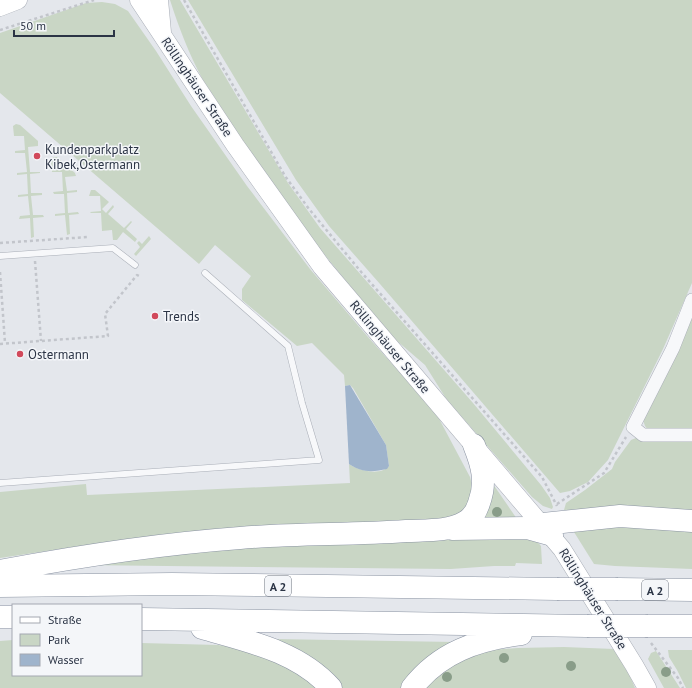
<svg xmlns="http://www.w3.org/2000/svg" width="692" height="688" viewBox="0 0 692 688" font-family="'PT Sans',sans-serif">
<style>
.green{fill:#c9d6c5}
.water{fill:#9fb4cc}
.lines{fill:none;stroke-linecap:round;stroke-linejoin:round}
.service-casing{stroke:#a9aeb7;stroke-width:7}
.minor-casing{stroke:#a9aeb7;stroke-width:14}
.secondary-casing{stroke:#a9aeb7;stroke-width:19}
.motorway-casing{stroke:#8b94a3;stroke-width:23}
.path{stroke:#c2c5cb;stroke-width:2.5;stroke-dasharray:3 3;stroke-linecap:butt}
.service{stroke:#f7f8fa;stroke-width:6}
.minor{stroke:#f7f8fa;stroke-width:13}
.secondary{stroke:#fff;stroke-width:18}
.motorway{stroke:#fff;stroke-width:22}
.motorway-bridge-casing{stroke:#8b94a3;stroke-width:23;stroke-linecap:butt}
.motorway-bridge{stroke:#fff;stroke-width:22}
.tree{fill:#899d89}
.poi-dot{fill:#d1495b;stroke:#f4f6f9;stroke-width:1.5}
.labels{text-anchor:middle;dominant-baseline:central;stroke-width:3;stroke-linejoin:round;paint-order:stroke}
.shield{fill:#f4f6f9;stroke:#676e7b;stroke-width:1}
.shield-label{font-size:12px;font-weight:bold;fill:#2b3445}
.street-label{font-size:13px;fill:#2b3445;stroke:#f4f6f9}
.poi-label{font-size:13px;fill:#2b3445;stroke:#f4f6f9;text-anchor:start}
</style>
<rect width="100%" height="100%" fill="#e4e7ec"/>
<path class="green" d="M170 0H180L288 183 320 228 473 403 541 485 550 498 553 507 552 509 543 506 532 497 447 400 425 365 389 334 285 206 203 80C189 54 179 28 170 0Z
M188 0H692V283L663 349 608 460 588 482 570 491 560 493 380 284 329 226 296 180Z
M102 2 115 4 128 11 156 51 191 106 247 186 310 269 368 337 436 413 470 477 474 493 471 503 458 515 437 520 120 540 0 558V492L86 484 87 495 350 483 349 464C359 471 381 476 389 466L386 445 353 388 350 385 345 386 344 375 312 343 297 346 242 300V289L251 276 215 245 199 264 0 93V33L86 3Z
M16 124 20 125 38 141V146L28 147 30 172H40V173L30 174 31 193H42V195L31 196 33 215H43L44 217 33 218 34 237 31 238 30 218 19 219 20 216 30 215 28 196 18 197V195L28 194 27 174 17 175V173L27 172 25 153H15V151L25 150 24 136H14L13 126Z
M54 157H57L75 173 76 176 65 177 67 191 77 190V192L67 193 68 213 78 212 79 214 69 215 70 234 67 235 65 215 55 216V214L65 213 64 194H54L53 192 63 191 62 172H52L51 160Z
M91 190H95L109 202 102 209 106 213 113 205 114 207 108 214 124 228 131 221 132 222 126 229 137 239 135 242 123 232 117 240H113L112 230 102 231 101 213H91L90 212 101 211 100 196H89Z
M149 236 151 239 136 256 134 254 140 247 137 243 139 241 142 244Z
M692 311V433L648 430 645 426 643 420Z
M636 438 655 442 692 441V512L603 509 564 510 566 503 585 490 612 469 615 462 631 440Z
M493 485 495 487 517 519 481 524Z
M590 526 692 528V569L615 566 594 564 574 532Z
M534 538 541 546 542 564 516 563 515 566H494L451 569 78 565 278 541Z
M273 639 455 642 405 688H342L340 684Z
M13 640V675H141V643L218 645 241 648 278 661 319 688H0V641Z
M564 647 614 649 630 676 635 688H423L447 667 490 650 518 648Z
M668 650H692V688H686L677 670 669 657Z
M656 651 680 688H664L648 659 651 653Z"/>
<path class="water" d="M350 385 386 445 389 466 387 469C373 472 362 473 349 464L345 386Z"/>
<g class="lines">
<g class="service-casing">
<path id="service" d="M0 256 113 248 135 265
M0 483 319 460 302 403 288 346 205 273"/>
</g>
<g class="minor-casing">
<path id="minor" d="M692 300 673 348 633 427 643 435H692"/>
</g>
<g class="secondary-casing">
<path id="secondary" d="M139 0 235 145 322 267 562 549 634 665 647 688
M159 0 162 32
M0 7 18 0"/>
</g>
<g class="motorway-casing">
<path id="motorway" d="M543 524 620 516 692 521
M452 529 527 528 552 535
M0 571C80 556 159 544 240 538 295 533 351 535 406 531 426 530 448 532 465 522 472 518 477 510 479 503 487 482 482 465 474 445
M0 586 172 584 557 589
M618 589 692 590
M0 617H13
M141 619 587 626
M648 626H692
M202 628C247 641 298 651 331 688
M412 688C440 652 477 640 521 634"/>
</g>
<path class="path" d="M184 0 285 176 309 209 362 273 542 477 557 506
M0 30 94 0
M0 243 88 237
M35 261 41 341
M0 272 5 343
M0 344 108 336 105 314 137 275 139 276
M557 504 604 473 626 437
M651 643 678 678 683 688"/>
<use href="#service" class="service"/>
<use href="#minor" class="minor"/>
<use href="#secondary" class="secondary"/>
<use href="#motorway" class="motorway"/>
<g class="motorway-bridge-casing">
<path id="motorway-bridge" d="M557 589H618
M587 626H648"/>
</g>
<use href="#motorway-bridge" class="motorway-bridge"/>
</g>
<g class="tree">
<circle cx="497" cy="512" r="5"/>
<circle cx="504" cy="658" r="5"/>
<circle cx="571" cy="666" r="5"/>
<circle cx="666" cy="672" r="5"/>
<circle cx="447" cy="677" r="5"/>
</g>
<g class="poi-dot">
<circle cx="37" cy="156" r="4"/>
<circle cx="155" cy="316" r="4"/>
<circle cx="20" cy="354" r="4"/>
</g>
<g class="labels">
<g class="shield">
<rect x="265" y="576" width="26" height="20" rx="3"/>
<rect x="642" y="580" width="26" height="20" rx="3"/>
</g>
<g class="shield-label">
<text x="278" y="586">A 2</text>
<text x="655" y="590">A 2</text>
</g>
<g class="street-label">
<text transform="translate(197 87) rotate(56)">Röllinghäuser Straße</text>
<text transform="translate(390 347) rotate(50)">Röllinghäuser Straße</text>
<text transform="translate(593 599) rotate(58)">Röllinghäuser Straße</text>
</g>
<g class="poi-label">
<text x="45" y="149">Kundenparkplatz<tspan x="45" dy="15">Kibek,Ostermann</tspan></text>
<text x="163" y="316">Trends</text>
<text x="28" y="354">Ostermann</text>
</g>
</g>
<rect x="12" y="604" width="130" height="72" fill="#f4f6f9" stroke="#a4a8b1"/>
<rect x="20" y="617" width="20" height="6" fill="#ffffff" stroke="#a4a8b1"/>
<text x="48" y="624" font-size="12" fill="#2b3445">Straße</text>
<rect x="20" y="634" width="20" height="12" fill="#c9d6c5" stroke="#a4a8b1"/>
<text x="48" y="644" font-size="12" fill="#2b3445">Park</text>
<rect x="20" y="654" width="20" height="12" fill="#9fb4cc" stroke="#a4a8b1"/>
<text x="48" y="664" font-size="12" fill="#2b3445">Wasser</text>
<path d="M14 30v6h100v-6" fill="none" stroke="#2b3445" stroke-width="2"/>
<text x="20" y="30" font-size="12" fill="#2b3445" stroke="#f4f6f9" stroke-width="3" paint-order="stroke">50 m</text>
</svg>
